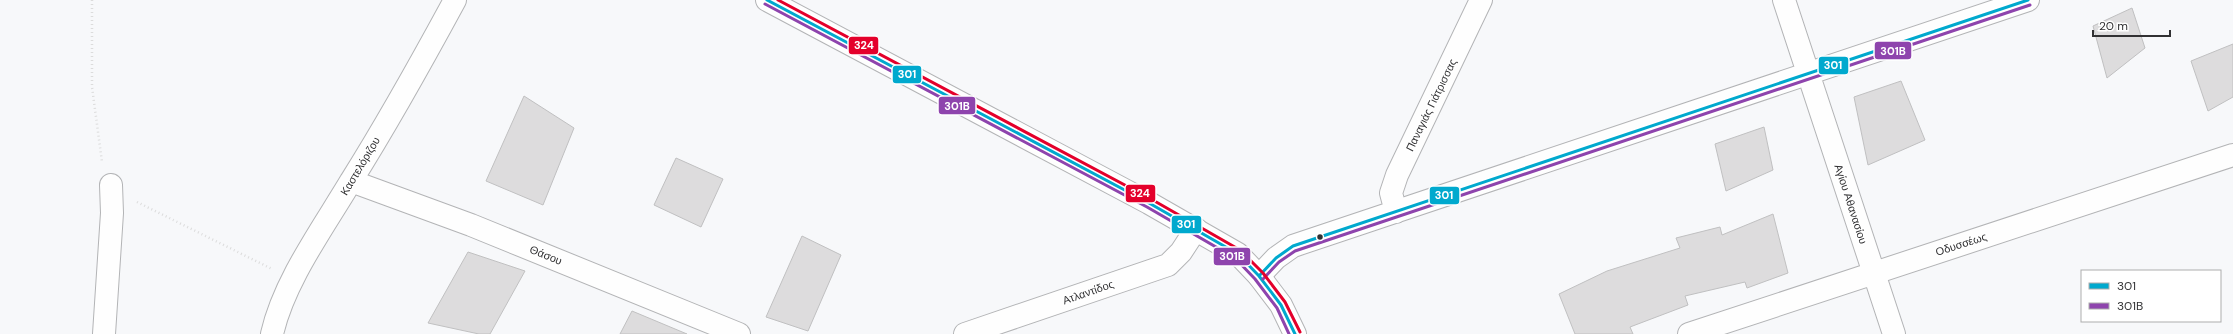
<svg xmlns="http://www.w3.org/2000/svg" width="2233" height="334" viewBox="0 0 2233 334" font-family="'DM Sans',sans-serif">
<style>
.building{fill:#dddcdd;stroke:#c0c0c1}
.lines{fill:none;stroke-linecap:round;stroke-linejoin:round}
.minor-casing{stroke:#b3b4b6;stroke-width:24}
.tertiary-casing{stroke:#b3b4b6;stroke-width:24}
.path{stroke:#dcdcdc;stroke-width:2.5;stroke-dasharray:1 3;stroke-linecap:butt}
.minor{stroke:#fefefe;stroke-width:22}
.tertiary{stroke:#fefefe;stroke-width:22}
.bus-1-casing{stroke:#fff;stroke-width:6}
.bus-2-casing{stroke:#fff;stroke-width:6}
.bus-3-casing{stroke:#fff;stroke-width:6}
.bus-1{stroke:#00a9ce;stroke-width:3}
.bus-2{stroke:#8e44ad;stroke-width:3}
.bus-3{stroke:#e4002b;stroke-width:3}
.bus-dot{fill:#313133;stroke:#fff;stroke-width:1.5}
.labels{text-anchor:middle;dominant-baseline:central;stroke-width:3;stroke-linejoin:round;paint-order:stroke}
.street-label{font-size:11px;fill:#313133;stroke:#fff}
.line-badge{stroke:#fff;stroke-width:1.5}
.badge-label{font-size:11px;text-anchor:middle;font-weight:bold;fill:#fff}
</style>
<rect width="100%" height="100%" fill="#f7f8fa"/>
<path class="building" d="M2132 8 2145 48 2107 78 2093 26Z
M2233 44V97L2208 111 2191 61Z
M1901 81 1925 140 1868 165 1854 97Z
M524 96 574 128 543 205 486 181Z
M1764 127 1773 170 1726 191 1715 144Z
M676 158 723 179 701 227 654 205Z
M1773 214 1788 273 1747 288 1745 282 1685 296 1688 305 1630 327 1633 334H1575L1559 294 1607 271 1680 248 1676 238 1720 227 1722 235Z
M802 236 841 255 808 331 766 317Z
M468 252 525 271 490 334H479L428 323Z
M632 311 687 334H620Z"/>
<g class="lines">
<g class="minor-casing">
<path id="minor" d="M1784 0 1894 334
M351 181 471 225 739 334
M1396 212 1391 193 1397 175 1481 0
M1259 276 1276 258 1293 246 2028 0
M104 334 112 213 111 185
M272 334C284 281 323 228 351 181 388 122 422 61 455 0
M965 334 1168 265 1181 252 1196 229
M1689 334 2233 155"/>
</g>
<g class="tertiary-casing">
<path id="tertiary" d="M767 0 1149 203 1238 254 1259 276 1281 305 1295 334"/>
</g>
<path class="path" d="M92 0V87L102 162
M137 202 272 269"/>
<use href="#minor" class="minor"/>
<use href="#tertiary" class="tertiary"/>
<g class="bus-1-casing">
<path id="bus-1" d="M767 0 1149 203 1238 254 1259 276 1281 305 1295 334
M1259 276 1276 258 1293 246 2028 0"/>
</g>
<g class="bus-2-casing">
<path id="bus-2" d="M765 4 1147 207 1235 258 1255 279 1277 308 1289 334
M1263 279 1279 262 1295 251 2030 5"/>
</g>
<g class="bus-3-casing">
<path id="bus-3" d="M778 0 1151 199 1240 250 1263 273 1285 302 1300 332"/>
</g>
<use href="#bus-1" class="bus-1"/>
<use href="#bus-2" class="bus-2"/>
<use href="#bus-3" class="bus-3"/>
</g>
<circle class="bus-dot" cx="1320" cy="237" r="3.5"/>
<g class="labels">
<g class="street-label">
<text transform="translate(1431 105) rotate(-64)">Παναγιάς Γιάτρισσας</text>
<text transform="translate(360 166) rotate(-59)">Καστελόριζου</text>
<text transform="translate(1851 204) rotate(72)">Αγίου Αθανασίου</text>
<text transform="translate(1961 244) rotate(-18)">Οδυσσέως</text>
<text transform="translate(546 255) rotate(22)">Θάσου</text>
<text transform="translate(1088 292) rotate(-19)">Ατλαντίδος</text>
</g>
</g>
<g class="line-badge">
<rect x="848" y="36" width="31" height="19" rx="4" fill="#e4002b"/>
<rect x="1874" y="41" width="38" height="19" rx="4" fill="#8e44ad"/>
<rect x="1818" y="56" width="31" height="19" rx="4" fill="#00a9ce"/>
<rect x="892" y="65" width="30" height="19" rx="4" fill="#00a9ce"/>
<rect x="938" y="96" width="38" height="19" rx="4" fill="#8e44ad"/>
<rect x="1125" y="184" width="31" height="19" rx="4" fill="#e4002b"/>
<rect x="1429" y="186" width="31" height="19" rx="4" fill="#00a9ce"/>
<rect x="1171" y="215" width="31" height="19" rx="4" fill="#00a9ce"/>
<rect x="1213" y="247" width="38" height="19" rx="4" fill="#8e44ad"/>
</g>
<g class="badge-label">
<text x="864" y="49">324</text>
<text x="1893" y="55">301B</text>
<text x="1833" y="69">301</text>
<text x="907" y="78">301</text>
<text x="957" y="110">301B</text>
<text x="1140" y="197">324</text>
<text x="1444" y="199">301</text>
<text x="1186" y="228">301</text>
<text x="1232" y="260">301B</text>
</g>
<rect x="2081" y="270" width="140" height="52" fill="#ffffff" stroke="#adadad"/>
<rect x="2089" y="283" width="20" height="6" fill="#00a9ce" stroke="#adadad"/>
<text x="2117" y="290" font-size="12" fill="#313133">301</text>
<rect x="2089" y="303" width="20" height="6" fill="#8e44ad" stroke="#adadad"/>
<text x="2117" y="310" font-size="12" fill="#313133">301B</text>
<path d="M2093 30v6h77v-6" fill="none" stroke="#313133" stroke-width="2"/>
<text x="2099" y="30" font-size="12" fill="#313133" stroke="#ffffff" stroke-width="3" paint-order="stroke">20 m</text>
</svg>
